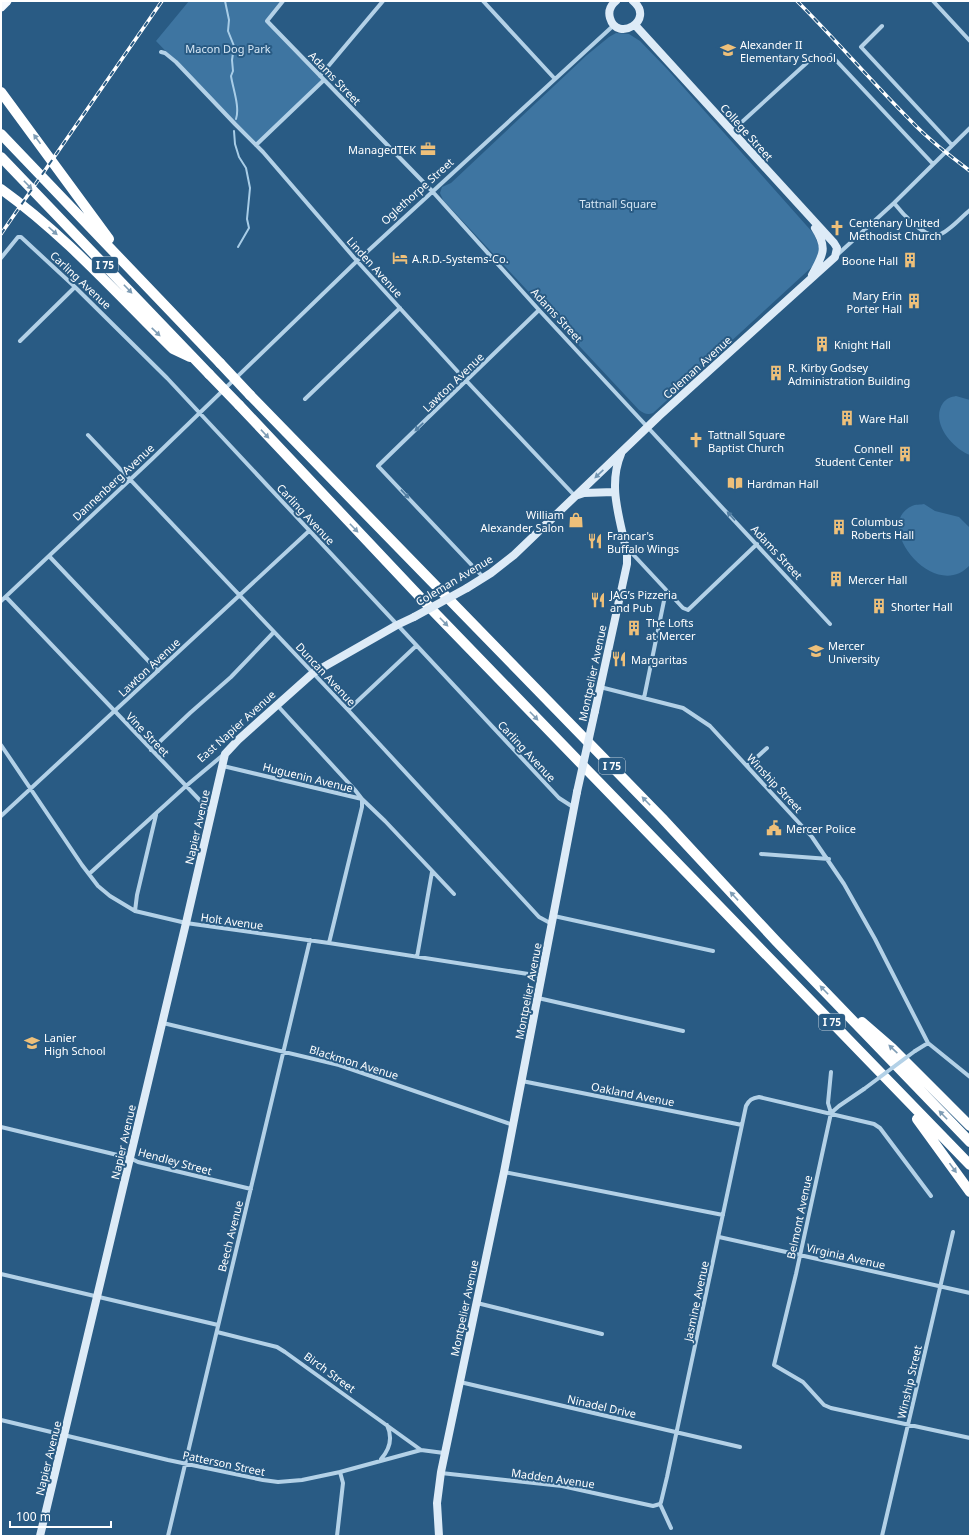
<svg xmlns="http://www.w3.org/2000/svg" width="971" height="1537" viewBox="0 0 971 1537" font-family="'Noto Sans',sans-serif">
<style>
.green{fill:#3e75a1}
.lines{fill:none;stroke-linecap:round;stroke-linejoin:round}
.stream{stroke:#a8cde7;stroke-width:2}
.street{stroke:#b3d1e7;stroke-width:4}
.secondary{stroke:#ddebf7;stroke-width:8}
.primary{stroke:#f5f9fe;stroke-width:9}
.highway{stroke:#fff;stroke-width:10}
.rail-casing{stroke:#fff;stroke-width:3.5}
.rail{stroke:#295b84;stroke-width:2;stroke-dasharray:6;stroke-linecap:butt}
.street-bridge{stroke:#b3d1e7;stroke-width:4}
.secondary-bridge{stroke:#ddebf7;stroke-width:8}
.highway-bridge{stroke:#fff;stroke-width:10}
.oneway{fill:#7f9db5}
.oneway2{fill:#527ea2}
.oneway3{fill:#7195b2}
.labels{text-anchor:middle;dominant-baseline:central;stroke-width:4;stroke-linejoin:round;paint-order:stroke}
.shield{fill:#295b84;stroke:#bfceda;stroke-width:1}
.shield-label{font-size:10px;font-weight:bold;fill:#fff}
.poi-label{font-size:11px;fill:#fff;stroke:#295b84;text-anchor:start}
.park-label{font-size:11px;fill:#d7e8f6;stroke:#295b84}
.street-label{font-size:11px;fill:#fff;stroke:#295b84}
</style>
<rect width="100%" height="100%" fill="#295b84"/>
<path class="green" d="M189 1H284L267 22 324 79 256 145 156 41Z
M616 33 629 34 640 41 668 70 814 234 820 249 814 265 653 413C647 415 645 414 639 410L443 200 440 193 442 187 451 183 587 55 609 37Z
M956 396 970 400V455C952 448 930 422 943 403 947 398 951 397 956 396Z
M924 504 935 511 959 517 970 528V565C935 604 871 525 912 506 915 504 921 505 924 504Z"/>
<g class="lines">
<path class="stream" d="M225 1 229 20 228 31 234 46 232 60 233 71 231 76C233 89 240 107 236 119
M234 131 235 144 239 157 246 168 250 188 247 219 249 228 238 247"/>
<path class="street" d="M283 1 267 21 432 191 539 310 830 624
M483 1 555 79
M933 1 970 41
M882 26 861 47 952 145
M161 52 165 53 176 62 235 124 263 152 357 261 459 373 575 496
M831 55 933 164
M320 76 383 1
M732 131 811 59
M256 145 324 80
M894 203C901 212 925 239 938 235 949 232 961 217 970 210
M837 255 894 203 970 128
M1 258 18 237H21L75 287 167 378 559 798 573 807
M20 341 75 287
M305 399 400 308
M88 435 348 710 539 917 552 924
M628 549 683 608 688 610 757 544
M49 556 158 671
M483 577 378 466 539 310
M6 597 211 812
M1 601 152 459 357 261 614 25
M600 687 683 708 710 726 812 837 844 884 875 939 928 1043 970 1077
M644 698 666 591
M277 705 355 790 362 799V807L329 943
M348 710 416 646
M1 745 82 865 98 886 110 896 135 911 186 923 329 943 541 976
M151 750 190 713 231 677 274 632
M223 766 362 799 385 821 454 894
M747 766 767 748
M1 816 309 531
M761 854 829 859
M89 874 186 786 223 755
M135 911 137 895 156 815
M554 916 713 951
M417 957 432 872
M538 998 683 1031
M163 1023 339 1065 513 1125
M915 1051 928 1043
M831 1072 828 1103 831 1113 796 1274 774 1365 803 1382 824 1405 831 1408 970 1438
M522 1081 742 1125
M831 1113 839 1106 864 1089
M1 1127 130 1158 138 1162 251 1189
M504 1172 723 1215
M719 1237 970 1293
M1 1274 218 1325
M477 1303 602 1334
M217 1332 277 1347 285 1352 421 1450
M460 1382 740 1447
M1 1420 168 1460 263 1480 278 1482 302 1480 340 1472 421 1450 444 1453
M381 1459C390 1449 393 1438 387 1425
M441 1473 562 1486 653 1506 660 1504
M660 1504 661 1502 667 1477 746 1106C749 1100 752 1098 759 1097L874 1124 880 1128 931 1196
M660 1504 671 1528
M168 1536 310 940
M337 1536 343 1483 340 1472
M882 1536 953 1232"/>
<path class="secondary" d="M616 1C611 5 608 11 610 18 617 43 656 20 633 1
M812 275C823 255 828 248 815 228
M578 495 584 493 614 492
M467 588 491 573 514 555 659 416 835 257 837 248 834 243 635 25
M595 711 627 564V554C621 521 607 487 621 454
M40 1536 186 923 225 754 238 740 313 673 397 625 414 617
M439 1536 437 1503 441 1472 504 1172 577 792"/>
<path class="primary" d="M1 7 7 1"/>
<path class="highway" d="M1 92 109 239
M1 134 220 363
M1 157 209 374
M1 189C65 235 117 294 173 349L190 357
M250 395 662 818 777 942 970 1142
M239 405 436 614 970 1165
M862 1022 892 1048 970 1126
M917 1119 970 1192"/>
<g class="rail-casing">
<path id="rail" d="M797 1C836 40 871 81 910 120 928 139 949 155 970 171
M1 234 162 1"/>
</g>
<use href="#rail" class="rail"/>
<path class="street-bridge" d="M864 1089 915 1051"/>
<path class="secondary-bridge" d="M414 617 467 588
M577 792 595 711"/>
<path class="highway-bridge" d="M220 363 250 395
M209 374 239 405"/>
</g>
<defs><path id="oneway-solid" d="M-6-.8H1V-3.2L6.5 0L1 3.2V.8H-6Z"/></defs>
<g class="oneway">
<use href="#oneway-solid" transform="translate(37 139) rotate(-126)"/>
<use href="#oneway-solid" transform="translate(28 185) rotate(46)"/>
<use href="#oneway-solid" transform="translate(53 231) rotate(42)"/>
<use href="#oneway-solid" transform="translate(128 289) rotate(46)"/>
<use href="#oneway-solid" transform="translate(156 332) rotate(44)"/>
<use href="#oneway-solid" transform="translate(265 434) rotate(47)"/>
<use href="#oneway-solid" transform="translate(354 528) rotate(46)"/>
<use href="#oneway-solid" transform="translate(444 622) rotate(46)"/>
<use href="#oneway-solid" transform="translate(534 716) rotate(46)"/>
<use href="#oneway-solid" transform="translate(646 801) rotate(-134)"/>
<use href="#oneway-solid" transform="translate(734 896) rotate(-133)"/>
<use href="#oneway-solid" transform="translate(824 990) rotate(-134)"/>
<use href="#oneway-solid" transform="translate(893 1049) rotate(-137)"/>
<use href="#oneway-solid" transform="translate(943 1115) rotate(-134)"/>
<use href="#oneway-solid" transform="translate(953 1168) rotate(54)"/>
</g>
<g class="oneway2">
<use href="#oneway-solid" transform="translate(419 427) rotate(136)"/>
<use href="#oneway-solid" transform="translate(405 494) rotate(47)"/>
<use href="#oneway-solid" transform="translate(731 516) rotate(-133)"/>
</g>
<use class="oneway3" href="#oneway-solid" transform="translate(599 474) rotate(137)"/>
<defs>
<g id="school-bare" transform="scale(1.2)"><path d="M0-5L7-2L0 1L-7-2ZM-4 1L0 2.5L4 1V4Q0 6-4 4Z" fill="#eec07a" stroke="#295b84" stroke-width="2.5" paint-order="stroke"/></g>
<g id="office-bare" transform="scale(1.2)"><path d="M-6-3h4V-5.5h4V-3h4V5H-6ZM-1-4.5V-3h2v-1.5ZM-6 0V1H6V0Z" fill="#eec07a" stroke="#295b84" stroke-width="2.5" paint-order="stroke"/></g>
<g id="church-bare" transform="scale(1.2)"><path d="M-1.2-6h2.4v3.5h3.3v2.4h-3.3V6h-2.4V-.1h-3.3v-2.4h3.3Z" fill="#eec07a" stroke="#295b84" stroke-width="2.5" paint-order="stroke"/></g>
<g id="hotel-bare" transform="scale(1.2)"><path d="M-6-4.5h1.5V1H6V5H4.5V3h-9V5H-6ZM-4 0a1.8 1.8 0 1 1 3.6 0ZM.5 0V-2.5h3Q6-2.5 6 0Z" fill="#eec07a" stroke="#295b84" stroke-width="2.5" paint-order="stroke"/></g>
<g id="building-bare" transform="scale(1.2)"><path d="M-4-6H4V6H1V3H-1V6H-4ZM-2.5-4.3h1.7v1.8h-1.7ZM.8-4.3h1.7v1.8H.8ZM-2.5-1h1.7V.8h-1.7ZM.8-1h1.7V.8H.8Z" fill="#eec07a" stroke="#295b84" stroke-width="2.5" paint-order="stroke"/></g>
<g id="library-bare" transform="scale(1.2)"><path d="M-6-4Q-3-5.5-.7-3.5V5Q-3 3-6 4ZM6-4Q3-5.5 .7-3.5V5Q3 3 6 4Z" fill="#eec07a" stroke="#295b84" stroke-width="2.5" paint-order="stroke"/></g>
<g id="shop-bare" transform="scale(1.2)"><path d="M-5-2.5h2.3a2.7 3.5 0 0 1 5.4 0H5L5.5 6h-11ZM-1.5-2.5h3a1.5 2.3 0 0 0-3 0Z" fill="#eec07a" stroke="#295b84" stroke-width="2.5" paint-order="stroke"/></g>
<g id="restaurant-bare" transform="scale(1.2)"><path d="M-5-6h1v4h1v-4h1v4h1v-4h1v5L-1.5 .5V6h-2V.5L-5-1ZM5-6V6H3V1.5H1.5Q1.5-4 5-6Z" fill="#eec07a" stroke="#295b84" stroke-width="2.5" paint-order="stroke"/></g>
<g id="university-bare" transform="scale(1.2)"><path d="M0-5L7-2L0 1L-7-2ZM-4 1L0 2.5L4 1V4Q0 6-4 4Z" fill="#eec07a" stroke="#295b84" stroke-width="2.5" paint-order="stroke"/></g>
<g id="civic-bare" transform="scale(1.2)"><path d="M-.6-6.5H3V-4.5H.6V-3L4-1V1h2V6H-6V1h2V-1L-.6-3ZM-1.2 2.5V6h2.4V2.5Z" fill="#eec07a" stroke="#295b84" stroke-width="2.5" paint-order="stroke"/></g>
</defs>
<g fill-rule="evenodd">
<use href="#school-bare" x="728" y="50"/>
<use href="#office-bare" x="428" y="149"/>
<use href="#church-bare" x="837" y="228"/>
<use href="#hotel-bare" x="400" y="258"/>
<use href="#building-bare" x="910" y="260"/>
<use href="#building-bare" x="914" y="301"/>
<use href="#building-bare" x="822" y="344"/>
<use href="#building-bare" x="776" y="373"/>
<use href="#building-bare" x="847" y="418"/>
<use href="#church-bare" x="696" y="440"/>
<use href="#building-bare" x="905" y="454"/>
<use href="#library-bare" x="735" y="483"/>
<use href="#shop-bare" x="576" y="520"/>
<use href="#building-bare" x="839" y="527"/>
<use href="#restaurant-bare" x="595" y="541"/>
<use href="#building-bare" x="836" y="579"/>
<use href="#restaurant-bare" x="598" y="600"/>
<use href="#building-bare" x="879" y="606"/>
<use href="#building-bare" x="634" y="628"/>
<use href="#university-bare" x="816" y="651"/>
<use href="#restaurant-bare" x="619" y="659"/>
<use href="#civic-bare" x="774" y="828"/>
<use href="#school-bare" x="32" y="1043"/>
</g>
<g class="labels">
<g class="shield">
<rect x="92" y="257" width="26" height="16" rx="3"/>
<rect x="599" y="758" width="26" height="16" rx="3"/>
<rect x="819" y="1014" width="26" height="16" rx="3"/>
</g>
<g class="shield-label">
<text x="105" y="265">I 75</text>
<text x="612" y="766">I 75</text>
<text x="832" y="1022">I 75</text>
</g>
<g class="poi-label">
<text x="740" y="44">Alexander II<tspan x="740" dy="13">Elementary School</tspan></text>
<text x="416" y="149" text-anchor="end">ManagedTEK</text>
<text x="849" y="222">Centenary United<tspan x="849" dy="13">Methodist Church</tspan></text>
<text x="412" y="258">A.R.D.-Systems-Co.</text>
<text x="898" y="260" text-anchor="end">Boone Hall</text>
<text x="902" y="295" text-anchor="end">Mary Erin<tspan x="902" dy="13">Porter Hall</tspan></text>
<text x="834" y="344">Knight Hall</text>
<text x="788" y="367">R. Kirby Godsey<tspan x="788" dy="13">Administration Building</tspan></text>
<text x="859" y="418">Ware Hall</text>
<text x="708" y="434">Tattnall Square<tspan x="708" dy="13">Baptist Church</tspan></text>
<text x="893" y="448" text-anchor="end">Connell<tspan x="893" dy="13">Student Center</tspan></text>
<text x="747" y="483">Hardman Hall</text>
<text x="564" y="514" text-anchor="end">William<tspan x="564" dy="13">Alexander Salon</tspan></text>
<text x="851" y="521">Columbus<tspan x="851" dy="13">Roberts Hall</tspan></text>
<text x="607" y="535">Francar's<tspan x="607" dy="13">Buffalo Wings</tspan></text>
<text x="848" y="579">Mercer Hall</text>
<text x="610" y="594">JAG’s Pizzeria<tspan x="610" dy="13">and Pub</tspan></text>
<text x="891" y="606">Shorter Hall</text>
<text x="646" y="622">The Lofts<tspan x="646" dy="13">at Mercer</tspan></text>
<text x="828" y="645">Mercer<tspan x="828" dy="13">University</tspan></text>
<text x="631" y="659">Margaritas</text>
<text x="786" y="828">Mercer Police</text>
<text x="44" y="1037">Lanier<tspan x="44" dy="13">High School</tspan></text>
</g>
<g class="park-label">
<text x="228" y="48">Macon Dog Park</text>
<text x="618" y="203">Tattnall Square</text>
</g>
<g class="street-label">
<text transform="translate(335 78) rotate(46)">Adams Street</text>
<text transform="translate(747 132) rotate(48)">College Street</text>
<text transform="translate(417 191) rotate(-42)">Oglethorpe Street</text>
<text transform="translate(375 267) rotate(48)">Linden Avenue</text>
<text transform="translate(81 280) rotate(43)">Carling Avenue</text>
<text transform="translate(557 315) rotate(47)">Adams Street</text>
<text transform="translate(697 367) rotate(-42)">Coleman Avenue</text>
<text transform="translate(453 382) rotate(-44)">Lawton Avenue</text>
<text transform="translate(113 482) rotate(-43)">Dannenberg Avenue</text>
<text transform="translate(306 514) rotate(47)">Carling Avenue</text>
<text transform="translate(777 552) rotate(47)">Adams Street</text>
<text transform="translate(454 580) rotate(-31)">Coleman Avenue</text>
<text transform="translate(149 667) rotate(-43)">Lawton Avenue</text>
<text transform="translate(592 673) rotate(-78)">Montpelier Avenue</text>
<text transform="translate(326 674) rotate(47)">Duncan Avenue</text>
<text transform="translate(236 726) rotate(-42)">East Napier Avenue</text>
<text transform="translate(148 734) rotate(46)">Vine Street</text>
<text transform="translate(527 751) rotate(47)">Carling Avenue</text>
<text transform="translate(308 777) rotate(14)">Huguenin Avenue</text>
<text transform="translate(775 783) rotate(47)">Winship Street</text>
<text transform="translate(197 827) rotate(-77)">Napier Avenue</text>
<text transform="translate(232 921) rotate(8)">Holt Avenue</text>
<text transform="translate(528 991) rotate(-79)">Montpelier Avenue</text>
<text transform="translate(354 1062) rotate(17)">Blackmon Avenue</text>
<text transform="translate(633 1094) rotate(11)">Oakland Avenue</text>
<text transform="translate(123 1142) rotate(-77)">Napier Avenue</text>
<text transform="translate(175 1161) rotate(15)">Hendley Street</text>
<text transform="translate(799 1217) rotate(-78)">Belmont Avenue</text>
<text transform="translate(230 1236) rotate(-76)">Beech Avenue</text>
<text transform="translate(846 1256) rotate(13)">Virginia Avenue</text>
<text transform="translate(696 1301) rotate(-78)">Jasmine Avenue</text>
<text transform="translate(464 1308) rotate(-78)">Montpelier Avenue</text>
<text transform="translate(330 1372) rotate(36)">Birch Street</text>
<text transform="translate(909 1382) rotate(-77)">Winship Street</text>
<text transform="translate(602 1406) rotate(13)">Ninadel Drive</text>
<text transform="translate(48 1458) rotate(-76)">Napier Avenue</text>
<text transform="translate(224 1463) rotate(12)">Patterson Street</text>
<text transform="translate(553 1478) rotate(8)">Madden Avenue</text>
</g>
</g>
<rect width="971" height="1537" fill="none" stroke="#ffffff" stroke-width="4"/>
<path d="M10 1521v6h101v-6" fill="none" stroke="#ffffff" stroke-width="2"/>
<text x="16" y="1521" font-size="12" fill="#ffffff" stroke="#295b84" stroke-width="3" paint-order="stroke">100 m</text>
</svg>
